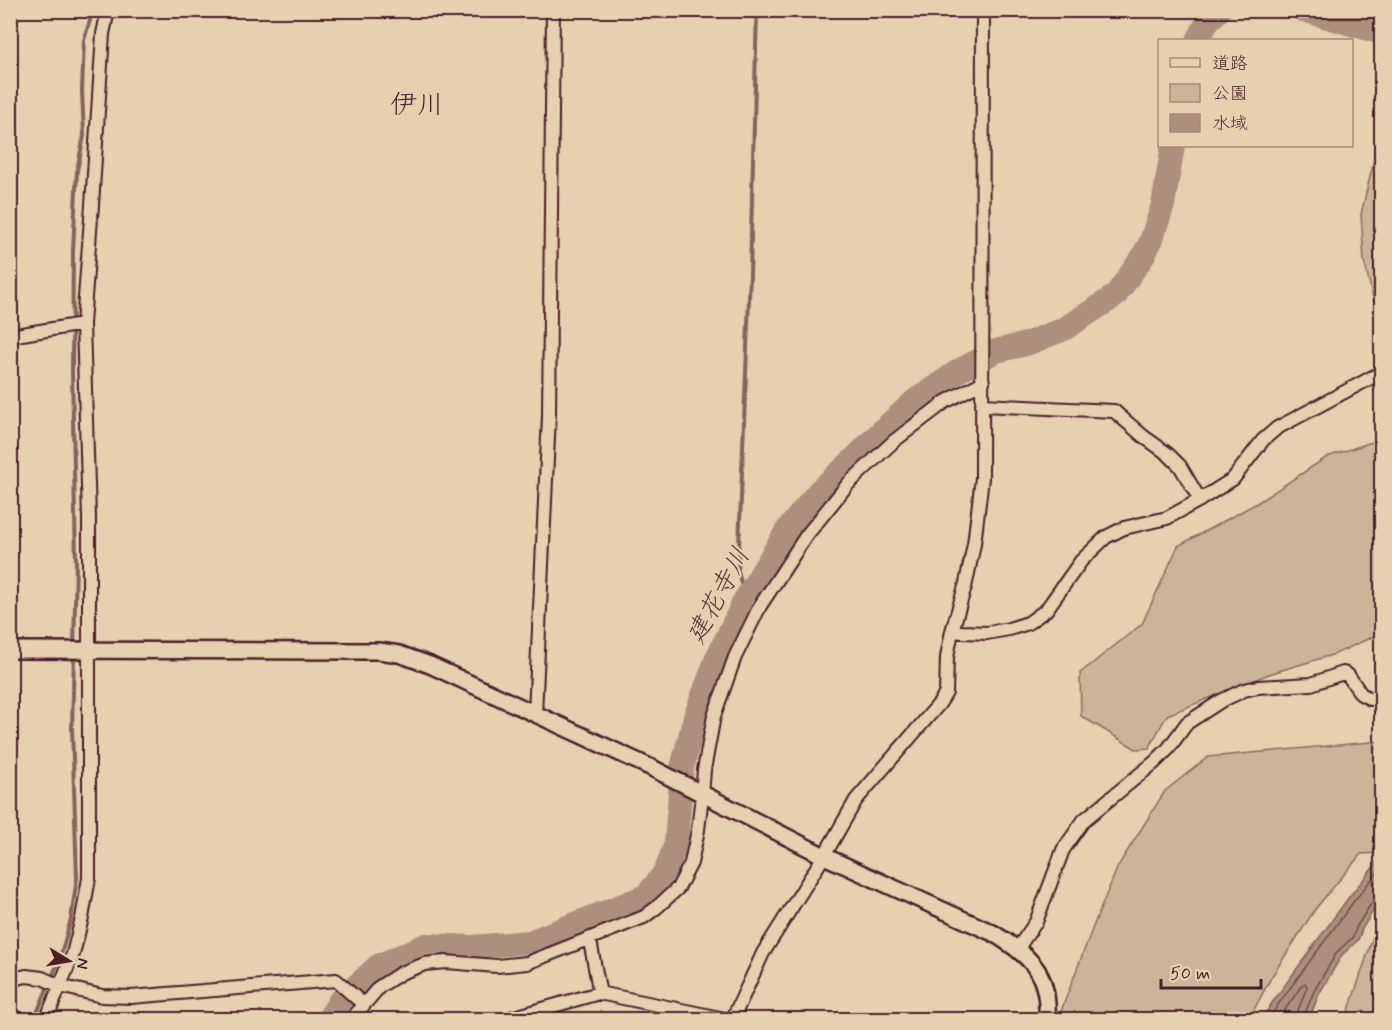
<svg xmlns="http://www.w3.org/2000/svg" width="1392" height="1030" viewBox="0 0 1392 1030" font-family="Mynerve,'Klee One',sans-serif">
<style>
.green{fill:#cdb499;stroke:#8c6a62;stroke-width:1.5}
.water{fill:#ad8f7e;stroke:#85625d;stroke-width:1.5}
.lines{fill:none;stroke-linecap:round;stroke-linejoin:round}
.shore{stroke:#724c4c;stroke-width:1.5}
.stream{stroke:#85625d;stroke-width:4}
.river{stroke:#ad8f7e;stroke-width:24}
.minor-casing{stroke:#4a1f2b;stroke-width:16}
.tertiary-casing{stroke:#4a1f2b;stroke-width:20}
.minor{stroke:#e6d0af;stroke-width:12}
.tertiary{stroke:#e6d0af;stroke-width:15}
.labels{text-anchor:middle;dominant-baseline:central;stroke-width:4.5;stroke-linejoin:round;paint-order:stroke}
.water-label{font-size:26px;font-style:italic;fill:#5e353c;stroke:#e6d0af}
.quarter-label{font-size:27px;fill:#4a1f2b;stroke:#e6d0af}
</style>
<rect width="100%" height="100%" fill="#e6d0af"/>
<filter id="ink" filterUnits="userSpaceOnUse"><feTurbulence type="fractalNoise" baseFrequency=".0167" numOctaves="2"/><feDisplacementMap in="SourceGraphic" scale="12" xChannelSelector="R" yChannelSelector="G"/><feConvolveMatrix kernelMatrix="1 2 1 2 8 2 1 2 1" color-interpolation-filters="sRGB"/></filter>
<g filter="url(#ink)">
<path class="green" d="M1381 131V306L1374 302 1364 261 1361 214Z
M1381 439V633L1335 654 1269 674 1167 715 1149 748 1136 749 1081 716 1080 673 1142 624 1178 546 1257 503 1327 457Z
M1381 741V853L1361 854 1316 908 1272 976 1249 1019H1058L1093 927 1118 866 1165 791 1208 757Z
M1381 913V1019H1346Z"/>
<path class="water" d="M1381 860V898L1362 929 1358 940 1342 955 1319 994 1309 1019H1262L1272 1003 1349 897 1376 864Z"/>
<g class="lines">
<path class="shore" d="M1269 1020 1277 1006 1354 901 1382 867
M1278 1020 1302 985 1305 983 1307 987 1297 1013 1296 1020
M1304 1020V1016L1314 991 1337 952 1353 937 1357 926 1374 899 1377 896H1382"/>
<path class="stream" d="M745 600 738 571 750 274 757 10
M74 646 76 563 72 372 73 251 77 170 84 136 82 91 84 40 93 10
M34 1020 60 958 71 919 77 878 72 728 74 654"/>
<path class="river" d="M1303 10 1382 33
M1198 40 1208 21 1219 10
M328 1020 339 1002 378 966 426 945 473 947 530 942 646 896 666 871 676 843 682 768 695 717 717 658 745 600 788 529 818 492 849 464 883 430 916 400 960 370 996 351 1026 344 1064 329 1115 296 1142 258 1151 241 1163 205 1173 146"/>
<g class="minor-casing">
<path id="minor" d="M386 10 388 11
M10 336 83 324
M983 405 1114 411 1143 436 1168 454 1180 466 1200 500
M952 631 963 632 987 633 1009 629 1028 623 1046 610 1081 561 1106 537 1124 528 1167 518 1198 501 1233 479 1263 440 1277 428 1382 372
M535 714 549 416 553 10
M588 939 591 946 599 989V993
M1019 950 1022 942 1036 922 1063 850 1084 820 1155 762 1168 749 1187 723 1221 701 1244 690 1258 687 1311 684 1343 673 1348 675 1361 694 1371 699
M10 980 26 976 42 978 60 986 102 996 131 997 336 980 363 1004
M46 1020 73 954 82 918 89 878V517L83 324 92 205 103 34 108 10
M351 1020 379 987 401 973 425 964 446 962 497 966 527 963 644 917 656 908 678 888 691 863 698 830 702 795 704 770 714 716 735 657 760 606 806 536 848 484 894 441 945 402 983 382
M504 1020 599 993 730 1020
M732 1020 763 953 824 856 856 800 939 704 946 693 947 657 952 631 966 583 974 544 982 478 983 10"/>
</g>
<g class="tertiary-casing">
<path id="tertiary" d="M10 650 379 651 399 654 430 665 652 768 824 856 993 933C1030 956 1050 972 1047 1020"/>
</g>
<use href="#minor" class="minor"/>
<use href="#tertiary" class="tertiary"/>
</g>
</g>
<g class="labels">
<g class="water-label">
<text transform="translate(719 596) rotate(-62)">建花寺川</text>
</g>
<g class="quarter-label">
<text x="417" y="105">伊川</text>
</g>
</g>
<rect width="1392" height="1030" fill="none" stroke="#e6d0af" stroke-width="36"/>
<rect x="18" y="18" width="1356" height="994" fill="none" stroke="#4a1f2b" stroke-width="2" filter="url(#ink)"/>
<rect x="1158" y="39" width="195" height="108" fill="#e6d0af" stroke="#a8897a" stroke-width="1.5"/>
<rect x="1170" y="58" width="30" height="9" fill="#e6d0af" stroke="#a8897a" stroke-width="1.5"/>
<text x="1212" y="69" font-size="18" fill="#4a1f2b">道路</text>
<rect x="1170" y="84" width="30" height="18" fill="#cdb499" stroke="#a8897a" stroke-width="1.5"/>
<text x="1212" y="99" font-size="18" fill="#4a1f2b">公園</text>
<rect x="1170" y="114" width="30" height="18" fill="#ad8f7e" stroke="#a8897a" stroke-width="1.5"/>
<text x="1212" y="129" font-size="18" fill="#4a1f2b">水域</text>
<g transform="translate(69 961) rotate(101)" stroke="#e6d0af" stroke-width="4.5" paint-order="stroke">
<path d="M0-4.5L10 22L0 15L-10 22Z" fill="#4a1f2b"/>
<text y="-9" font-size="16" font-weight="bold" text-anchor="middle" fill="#4a1f2b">N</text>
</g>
<path d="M1161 979v9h100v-9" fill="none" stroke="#4a1f2b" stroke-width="3"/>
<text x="1170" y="979" font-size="18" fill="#4a1f2b" stroke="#e6d0af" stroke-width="4.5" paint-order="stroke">50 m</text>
</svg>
